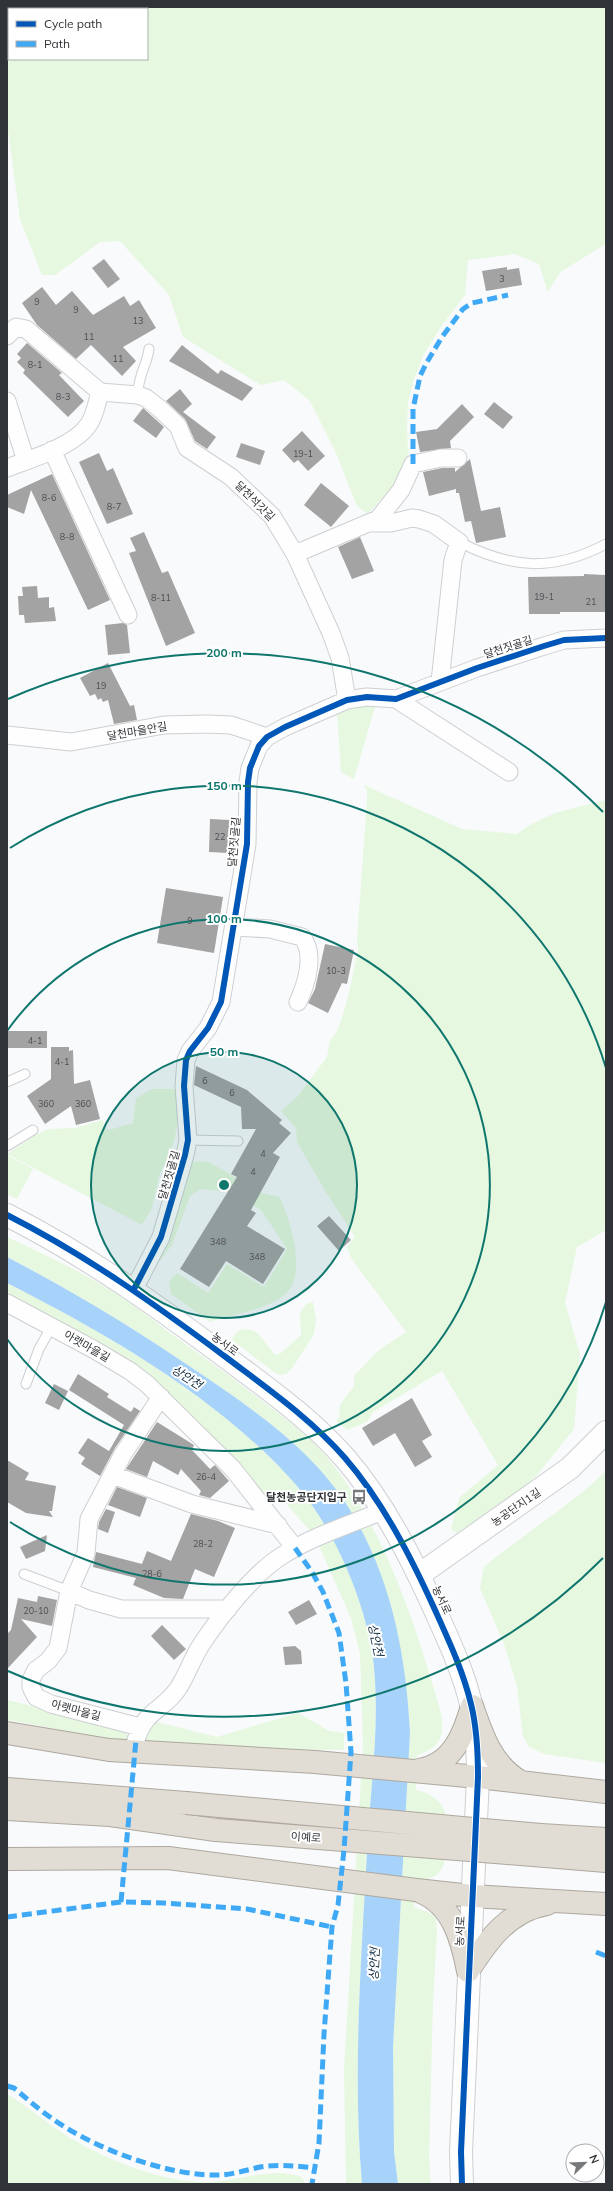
<svg xmlns="http://www.w3.org/2000/svg" width="613" height="2191" viewBox="0 0 613 2191" font-family="Mulish,'Noto Sans KR',sans-serif">
<style>
.green{fill:#e6f8df;fill-rule:evenodd}
.water{fill:#a7d2f9}
.building{fill:#a3a3a4}
.lines{fill:none;stroke-linecap:round;stroke-linejoin:round}
.service-casing{stroke:#cdcfd2;stroke-width:11}
.minor-casing{stroke:#cdcfd2;stroke-width:19}
.tertiary-casing{stroke:#cdcfd2;stroke-width:24}
.trunk-casing{stroke:#aea89f;stroke-width:24}
.service{stroke:#fefeff;stroke-width:9}
.minor{stroke:#fefeff;stroke-width:17}
.tertiary{stroke:#fefeff;stroke-width:22}
.trunk{stroke:#e1dcd4;stroke-width:22}
.trunk-bridge-casing{stroke:#aea89f;stroke-width:24;stroke-linecap:butt}
.trunk-bridge{stroke:#e1dcd4;stroke-width:22}
.quiet{stroke:#3fa9f5;stroke-width:5;stroke-dasharray:10 5;stroke-linecap:butt}
.cycleway-casing{stroke:#fff;stroke-width:8}
.cycleway{stroke:#0057b8;stroke-width:6}
.ring{fill:none;stroke:#0f766e;stroke-width:2}
.labels{text-anchor:middle;dominant-baseline:central;stroke-width:4;stroke-linejoin:round;paint-order:stroke}
.number-label{font-size:9px;fill:#4d4f52}
.street-label{font-size:11px;fill:#303337;stroke:#fff}
.poi-label{font-size:11px;font-weight:bold;fill:#303337;stroke:#fff;text-anchor:end}
.water-label{font-size:12px;font-style:italic;fill:#112c42;stroke:#fff}
.centre{fill:#0f766e;stroke:#fff;stroke-width:2}
.ring-label{font-size:12px;text-anchor:middle;font-weight:bold;fill:#0f766e;stroke:#fff;stroke-width:4;stroke-linejoin:round;paint-order:stroke}
</style>
<rect width="100%" height="100%" fill="#f8fafc"/>
<path class="green" d="M10 7H606V244L560 272 548 292 539 264 515 254 468 260 465 295 440 328 424 354 415 376 408 402 407 428 408 454 401 477 368 514 357 506 336 453 310 401 284 380 261 385 183 337 169 295 120 241 100 242 55 275H42L20 219 7 122V10ZM9 9H147V59H9Z
M366 706 375 707 354 779 341 772 337 712 348 708Z
M364 785 462 829 517 834 530 825 555 813 606 800V1230L577 1247 565 1303 580 1354 574 1429 537 1475 520 1490 457 1533 451 1529 459 1498 498 1465 442 1371 373 1412 367 1422 347 1430 336 1421 339 1418 340 1405 354 1386V1376L379 1350 406 1332 351 1258 347 1247 355 1237 324 1189 297 1142 296 1128 281 1111 298 1096 327 1057 330 1040C343 1032 354 968 358 950L357 939 367 801V790Z
M152 1089H179V1114L175 1137 169 1156 160 1173 152 1208 142 1225 7 1154 35 1135 49 1129 75 1128 103 1120 104 1127 109 1130 133 1123 136 1098Z
M7 1155 33 1169 17 1199 7 1194Z
M198 1161 209 1162 262 1193 280 1197C290 1221 310 1278 282 1297 264 1310 231 1315 210 1322L171 1294 169 1281 177 1273 208 1293 227 1264 264 1287 287 1249 261 1210 227 1192 201 1189 190 1196 172 1245 161 1260H155L190 1163Z
M7 1237C43 1254 80 1271 114 1292 133 1304 150 1318 167 1331 196 1352 225 1372 253 1394 281 1415 313 1438 335 1467 383 1532 410 1609 433 1686 441 1713 455 1745 417 1755L416 1790C457 1799 446 1831 444 1863 440 1877 430 1879 417 1881L414 1907 432 1914 436 1919 437 1932 433 2001 429 2160 431 2184H398L394 2153 393 2047 410 1732C406 1656 390 1576 350 1510 316 1453 257 1412 204 1376 140 1332 76 1293 7 1257Z
M7 1283C108 1334 222 1400 297 1486 333 1527 363 1597 372 1651 381 1711 372 1774 368 1834 362 1950 352 2068 362 2184H346L344 2070 363 1743 360 1653 351 1618 321 1550 310 1531 279 1495 265 1496 204 1431 22 1301 7 1294Z
M313 1302 316 1320 314 1334 293 1367 286 1374 278 1375 232 1340C235 1328 249 1326 258 1334 264 1340 269 1348 275 1355L281 1353 301 1335 300 1313 306 1304Z
M606 1471V1763L544 1754 529 1747 523 1736 517 1686 504 1644 480 1588 484 1567 492 1560 582 1493Z
M7 1700 116 1725 125 1731 129 1739 153 1721 217 1737 298 1713 329 1731 344 1733V1750C292 1749 240 1754 189 1752 127 1749 68 1729 7 1720Z
M7 2094C27 2106 44 2121 64 2134 101 2158 156 2180 200 2182 233 2184 271 2165 302 2177L305 2184H7Z"/>
<path class="water" d="M7 1257C76 1293 140 1332 204 1376 257 1412 316 1453 350 1510 391 1577 406 1654 410 1732L393 2047 394 2152 398 2184H362C352 2068 362 1950 368 1834 372 1774 381 1711 372 1651 363 1597 333 1527 297 1486 222 1400 108 1334 7 1283Z"/>
<path class="building" d="M104 259 120 279 108 288 92 268Z
M507 267V270L519 268 522 285 486 291 482 271Z
M42 287 56 305 72 291 93 315 124 296 130 306 139 300 156 328 123 347 136 361 122 376 91 345 76 359 37 325 22 303Z
M27 343 62 373 59 375 84 401 68 417 23 373 25 370 17 362 21 358 17 354Z
M182 345 218 374 221 370 253 388 242 401 169 361Z
M180 389 192 404 183 412 216 437 207 449 195 441 185 419 166 401Z
M494 402 513 417 503 429 484 414Z
M462 404 474 417 450 441 451 448 420 452 416 432 437 429Z
M143 408 164 427 156 438 133 421Z
M302 431 325 456 308 471 298 460 294 463 282 450Z
M241 443 265 451 260 465 236 457Z
M99 453 107 471 113 468 133 514 107 524 79 462Z
M470 459 481 511 500 507 506 537 476 543 471 521 465 522 459 493H456V489L429 496 423 472 442 468H455V472Z
M52 474 110 600 88 610 31 490 24 514 7 507V495Z
M321 483 349 506 331 527 304 505Z
M144 532 162 573 168 571 195 633 166 646 129 553 136 551 130 538Z
M360 537 374 571 352 579 338 547Z
M584 574 605 575V612H560V614H529L528 577 584 576Z
M37 586 38 598 49 597V608L54 607 56 621 25 623 24 615H19L18 596H23L22 587Z
M123 623 127 625 130 653 108 655 105 625Z
M108 663 130 706 134 705 137 720 114 724 108 700 103 702 101 698 98 700 95 694 90 696 80 678Z
M210 819 230 820 229 853 209 852Z
M166 888 223 897 214 953 157 943Z
M325 944 354 950 347 984 342 983 328 1013 308 1003 315 989Z
M7 1031H47V1048H7Z
M51 1047H69V1051L73 1050 74 1084 90 1080 100 1119 76 1125 71 1106 45 1124 27 1096 51 1079Z
M196 1066 247 1090 282 1120 279 1123 291 1133 273 1153 280 1157 251 1210 256 1213 247 1226 285 1249 263 1284 226 1261 209 1287 180 1269 237 1177 231 1174 256 1129H242L241 1107 194 1085Z
M329 1216 351 1240 339 1251 317 1226Z
M78 1374 109 1394 107 1397 131 1412 134 1407 140 1411 115 1448 100 1476 81 1464 85 1458 78 1453 88 1438 109 1451 124 1425 69 1390Z
M54 1384 68 1391 59 1410 45 1403Z
M412 1398 432 1435 422 1441 432 1457 415 1467 395 1433 373 1446 362 1428Z
M157 1422 194 1445 192 1450 210 1469 215 1465 229 1481 210 1498 199 1495 201 1491 181 1469 178 1475 153 1461 147 1477 126 1469Z
M7 1460 29 1473 25 1480 56 1486 52 1511H49L53 1517 26 1513 7 1502Z
M117 1487 147 1498 140 1517 108 1505Z
M106 1509 115 1512 108 1533 98 1529 99 1522Z
M191 1514 218 1521 235 1528 214 1577 195 1569 183 1599 164 1598 133 1585 136 1578 93 1567 96 1552 142 1564 147 1551 171 1561Z
M47 1535 45 1551 26 1559 20 1547Z
M38 1596 57 1600 52 1626 21 1619 37 1637 7 1669V1634L11 1630 18 1598 37 1602Z
M309 1600 317 1614 296 1625 288 1612Z
M162 1625 186 1649 174 1660 151 1636Z
M295 1646 301 1651 302 1664 285 1665 283 1647Z"/>
<g class="lines">
<g class="service-casing">
<path id="service" d="M138 395C137 378 147 365 149 349
M459 542C512 569 553 572 606 544
M7 1082 25 1074
M188 1140 238 1141
M7 1146 33 1130
M26 1384 39 1349 52 1326
M24 1574 69 1591"/>
</g>
<g class="minor-casing">
<path id="minor" d="M7 336 16 327 26 329 100 392 138 395 146 398 159 408 178 426 187 448 231 477 272 516 295 554 331 633 340 658 347 700
M7 401 26 461
M52 450 128 615
M7 468C31 459 75 446 89 424 95 415 97 402 100 392
M371 523H391L412 518 419 519 434 524 459 542 453 560 440 682
M295 554 378 519 401 490 413 464 441 458H458
M396 699 509 772
M7 735 71 742 164 725 208 724 231 725 267 737
M234 927 270 929 302 937C316 954 306 985 298 1002
M134 1289 161 1237 185 1155 188 1140 184 1086 186 1060 190 1051 208 1028 221 1002 247 844 248 782 250 768 259 746 267 737 285 727 347 700 367 697 396 699 477 668 544 646 564 640 606 638
M7 1303 93 1349 130 1371 147 1384 233 1469 295 1548
M113 1475 192 1504 278 1525
M69 1591 89 1600 121 1609H228
M140 1727 51 1704 36 1697 31 1687V1680L36 1670 48 1661 58 1648 69 1591 86 1553 89 1519 123 1454 161 1397
M136 1740C145 1709 165 1710 179 1687 188 1673 193 1656 203 1642 221 1615 255 1572 283 1555 313 1536 349 1525 382 1511"/>
</g>
<g class="tertiary-casing">
<path id="tertiary" d="M7 1215C86 1255 156 1305 227 1358 268 1389 311 1419 345 1458 383 1502 411 1557 435 1610 449 1641 463 1671 471 1704 477 1728 478 1752 478 1777L461 2152 462 2184
M419 1575 570 1468 606 1432"/>
</g>
<g class="trunk-casing">
<path id="trunk" d="M472 1706C482 1735 492 1766 521 1782
M7 1733 109 1750 315 1762 478 1777 606 1792
M419 1770C452 1765 464 1735 472 1706
M7 1789 186 1803
M7 1809 110 1815 216 1830
M541 1835 606 1839
M533 1855 606 1861
M7 1859 168 1858 416 1890 472 1896 606 1904
M421 1892C453 1905 462 1940 468 1971
M468 1971C488 1940 508 1911 547 1904"/>
</g>
<use href="#service" class="service"/>
<use href="#minor" class="minor"/>
<use href="#tertiary" class="tertiary"/>
<use href="#trunk" class="trunk"/>
<g class="trunk-bridge-casing">
<path id="trunk-bridge" d="M186 1803 541 1835
M216 1830 533 1855"/>
</g>
<use href="#trunk-bridge" class="trunk-bridge"/>
<path class="quiet" d="M413 464V409L420 376 427 362 442 337 463 309 472 303 508 295
M295 1548 312 1572 323 1592 339 1633 346 1683 351 1752 344 1850 338 1905 332 1927 324 2034 319 2143 312 2184
M121 1902 136 1740
M7 1917 121 1902 164 1903 247 1909 332 1927
M596 1952 606 1956
M7 2086 14 2088C26 2098 37 2108 50 2117 92 2148 169 2177 221 2175 234 2174 247 2170 260 2167 278 2164 296 2166 315 2168"/>
<g class="cycleway-casing">
<path id="cycleway" d="M7 1215C86 1255 156 1305 227 1358 268 1389 311 1419 345 1458 383 1502 411 1557 435 1610 449 1641 463 1671 471 1704 477 1728 478 1752 478 1777L461 2152 462 2184
M134 1289 161 1237 185 1155 188 1140 184 1086 186 1060 190 1051 208 1028 221 1002 247 844 248 782 250 768 259 746 267 737 285 727 347 700 367 697 396 699 477 668 544 646 564 640 606 638"/>
</g>
<use href="#cycleway" class="cycleway"/>
</g>
<circle cx="224" cy="1185" r="133" fill="#0f766e" fill-opacity=".12"/>
<g class="ring">
<circle cx="224" cy="1185" r="133"/>
<path d="M7 1031A266 266 0 1 1 7 1339"/>
<path d="M606 1302A399 399 0 0 1 10 1522M10 848A399 399 0 0 1 606 1068"/>
<path d="M603 1558A532 532 0 0 1 8 1671M8 699A532 532 0 0 1 603 812"/>
</g>
<defs>
<g id="bus-bare" transform="scale(1.2)"><path d="M-5-6H5V4H4V6H2V4H-2V6H-4V4H-5ZM-3.5-4V0h7V-4ZM-3.5 1.2v1.5H-2V1.2ZM2 1.2v1.5H3.5V1.2Z" fill="#76797c" stroke="#fff" stroke-width="2.5" paint-order="stroke"/></g>
</defs>
<g fill-rule="evenodd">
<use href="#bus-bare" x="359" y="1497"/>
</g>
<g class="labels">
<g class="number-label">
<text x="502" y="278">3</text>
<text x="37" y="301">9</text>
<text x="76" y="309">9</text>
<text x="138" y="320">13</text>
<text x="89" y="336">11</text>
<text x="118" y="358">11</text>
<text x="35" y="364">8-1</text>
<text x="63" y="396">8-3</text>
<text x="303" y="453">19-1</text>
<text x="49" y="497">8-6</text>
<text x="114" y="506">8-7</text>
<text x="67" y="536">8-8</text>
<text x="544" y="596">19-1</text>
<text x="161" y="597">8-11</text>
<text x="591" y="601">21</text>
<text x="101" y="685">19</text>
<text x="220" y="836">22</text>
<text x="190" y="920">9</text>
<text x="336" y="970">10-3</text>
<text x="35" y="1040">4-1</text>
<text x="62" y="1061">4-1</text>
<text x="205" y="1080">6</text>
<text x="232" y="1092">6</text>
<text x="46" y="1103">360</text>
<text x="83" y="1103">360</text>
<text x="263" y="1153">4</text>
<text x="253" y="1171">4</text>
<text x="218" y="1241">348</text>
<text x="257" y="1256">348</text>
<text x="206" y="1476">26-4</text>
<text x="203" y="1543">28-2</text>
<text x="152" y="1573">28-6</text>
<text x="36" y="1610">20-10</text>
</g>
<g class="street-label">
<text transform="translate(255 501) rotate(45)">달천석갓길</text>
<text transform="translate(508 647) rotate(-18)">달천짓골길</text>
<text transform="translate(137 731) rotate(-10)">달천마을안길</text>
<text transform="translate(234 842) rotate(-85)">달천짓골길</text>
<text transform="translate(169 1175) rotate(-74)">달천짓골길</text>
<text transform="translate(225 1344) rotate(37)">농서로</text>
<text transform="translate(87 1346) rotate(30)">아랫마을길</text>
<text transform="translate(516 1507) rotate(-35)">농공단지1길</text>
<text transform="translate(442 1600) rotate(65)">농서로</text>
<text transform="translate(76 1710) rotate(15)">아랫마을길</text>
<text transform="translate(306 1837) rotate(4)">이예로</text>
<text transform="translate(460 1931) rotate(-87)">농서로</text>
</g>
<g class="poi-label">
<text x="347" y="1497">달천농공단지입구</text>
</g>
<g class="water-label">
<text transform="translate(187 1377) rotate(33)">상안천</text>
<text transform="translate(376 1640) rotate(78)">상안천</text>
<text transform="translate(374 1964) rotate(-87)">상안천</text>
</g>
</g>
<circle cx="224" cy="1185" r="6" class="centre"/>
<g class="ring-label">
<text x="224" y="657">200 m</text>
<text x="224" y="790">150 m</text>
<text x="224" y="923">100 m</text>
<text x="224" y="1056">50 m</text>
</g>
<rect width="613" height="2191" fill="none" stroke="#303337" stroke-width="16"/>
<rect x="8" y="8" width="140" height="52" fill="#ffffff" stroke="#acadaf"/>
<rect x="16" y="21" width="20" height="6" fill="#0057b8" stroke="#acadaf"/>
<text x="44" y="28" font-size="12" fill="#303337">Cycle path</text>
<rect x="16" y="41" width="20" height="6" fill="#3fa9f5" stroke="#acadaf"/>
<text x="44" y="48" font-size="12" fill="#303337">Path</text>
<g transform="translate(585 2163) rotate(67)"><circle r="19" fill="#ffffff" stroke="#acadaf"/>
<path d="M0-3L7 15L0 10L-7 15Z" fill="#76797c"/>
<text y="-6" font-size="11" font-weight="bold" text-anchor="middle" fill="#303337">N</text>
</g>
</svg>
